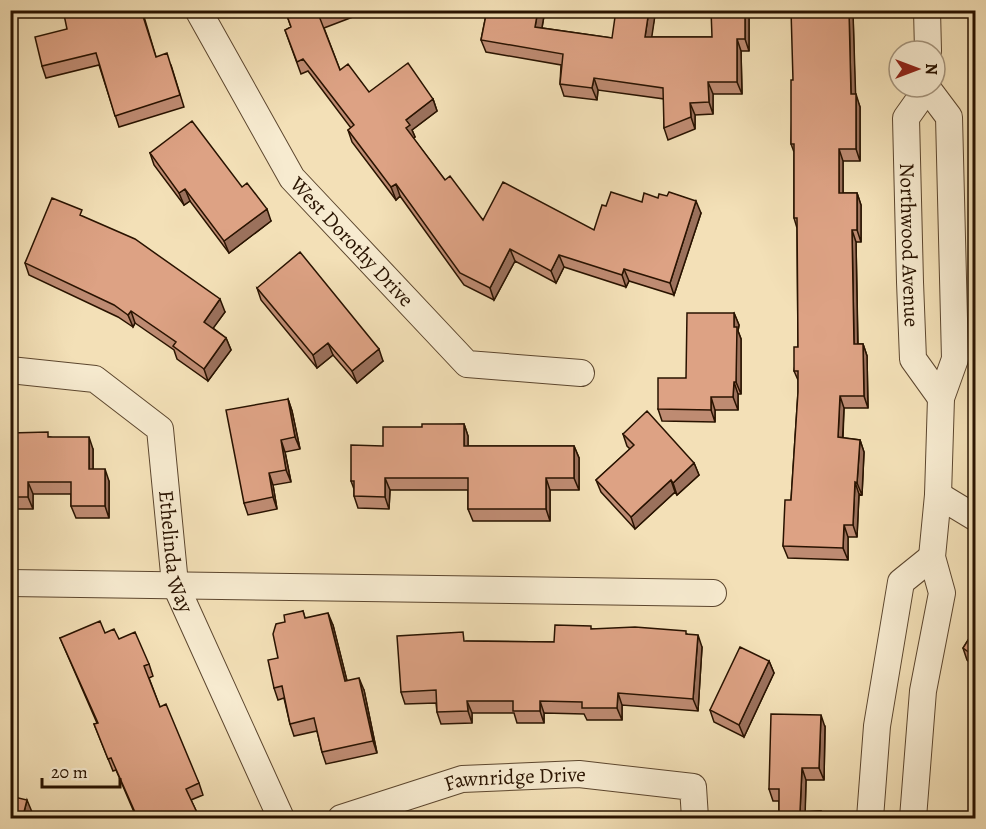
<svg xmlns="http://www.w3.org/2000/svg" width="986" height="829" viewBox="0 0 986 829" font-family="Alegreya,serif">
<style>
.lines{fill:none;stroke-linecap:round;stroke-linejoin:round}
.minor-casing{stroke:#5c462e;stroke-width:28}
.minor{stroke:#f7ebd0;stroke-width:26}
.wall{fill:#be8b72;stroke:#291300;stroke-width:1.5}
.shaded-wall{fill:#9b715c;stroke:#291300;stroke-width:1.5}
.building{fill:#dda284;stroke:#291300;stroke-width:1.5}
.labels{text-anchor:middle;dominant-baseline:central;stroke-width:6;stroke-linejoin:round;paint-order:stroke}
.street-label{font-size:21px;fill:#291300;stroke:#f7ebd0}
</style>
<rect width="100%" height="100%" fill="#f3e0b7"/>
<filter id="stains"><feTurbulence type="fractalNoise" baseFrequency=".00333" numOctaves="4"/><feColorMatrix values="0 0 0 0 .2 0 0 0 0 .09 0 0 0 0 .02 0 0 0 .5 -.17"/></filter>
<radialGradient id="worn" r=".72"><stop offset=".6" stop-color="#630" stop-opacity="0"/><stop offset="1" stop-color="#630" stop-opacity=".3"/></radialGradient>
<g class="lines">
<g class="minor-casing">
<g id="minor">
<path id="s1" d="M198 10 292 178 467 364 581 373"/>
<path d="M927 10 928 51"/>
<path id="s2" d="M928 87 906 118 910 282 913 359 941 398"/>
<path id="s3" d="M10 370 95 379 160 429 175 584 281 818"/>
<path d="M938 495 976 518"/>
<path d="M10 583 713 593"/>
<path id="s4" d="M341 818 462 779 579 774 693 787 695 818"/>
<path d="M870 818 877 726 901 582 932 557"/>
<path d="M913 818 923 691 942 593 932 557 938 495 941 398 955 359 949 117 928 89"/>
</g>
</g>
<use href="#minor" class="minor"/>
</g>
<path class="wall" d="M142 10 156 57 171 65 184 107 119 127 99 65 46 78 42 66Z
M285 10H356L358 15 324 28 340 70 369 92 433 99 437 111 412 130 415 137 413 138 445 180 483 220 594 230 606 206 642 202 701 213 674 295 629 281 626 287 564 267 556 283 515 261 494 300 464 285 400 196 396 200 352 142 348 130 351 128 308 71 301 74 285 30 291 27Z
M487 10H545L542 28 612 38 655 15 651 37H712L749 18V51H741L742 94H713V114L695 115V129L668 140 664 128V99L598 90 597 100 564 96 560 84 561 65 486 52 481 40Z
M853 13 855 94 860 107V161H843V193H857L861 205V242H856L858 344H863L867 356 868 408H844L843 438 860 440 864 452 862 495 859 494 857 537H848V560L788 558 783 546 791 500 798 392V380L794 371 798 347 797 228 794 218V152L791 144 793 80Z
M150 153 242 187 271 221 229 253 190 201 184 205 154 165Z
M84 217 225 312 213 328 226 338 231 350 208 381 177 359 174 350 135 323 133 327 118 317 29 275 25 263Z
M257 288 383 361 357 383 333 355 317 368 261 300Z
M734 313 739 325 738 331 741 339V394H738V410H715V422L662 421 658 409 686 378Z
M288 399 292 411 300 449 285 452 291 482 273 485 277 509 248 515 244 503Z
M464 424 468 436V446H574L579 458V490H550V521H473L468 509V490H390L389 509 358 508 354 496V489L351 481 383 446 422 427Z
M10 433 50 437 93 449V469L109 481V518H76L71 506V494H33V509H10Z
M623 434 694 463 699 475 677 495 675 492 635 529 601 492 596 480 630 449 627 446Z
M303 611 305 618 333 625 347 681 364 690 377 753 326 764 322 752 317 731 294 736 290 724 284 698 278 700 274 688 278 658 285 622Z
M592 629 687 634 702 647 698 711 622 705V720H587L584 714 544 713V723H517L514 713H472V723L441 724 437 712 436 703 405 704 401 692 466 641 554 642Z
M975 629V667L967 660 963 648Z
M60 638 119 639 149 664 153 676 149 678 160 707 199 783 203 795 191 800 200 819H137L116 770 113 771 94 724 97 723Z
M769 661 774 673 744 737 714 722 710 710Z
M825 727 824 780H806L805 812 821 811 823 819H779V801H773L769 789Z"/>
<path class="shaded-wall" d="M538 10H545L540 39 535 27Z
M649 10H653L655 15 650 49 645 37Z
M745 10H746L749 18V51L745 39Z
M849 10H852L853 13 856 107 851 94Z
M737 39 741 51 742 94 737 82Z
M594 78 598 90 597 100 592 88Z
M708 82 713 94V114L709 102Z
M856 94 860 107V161L856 149Z
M433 99 437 111 412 130 415 137 410 140 406 128V120Z
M690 103 695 115V129L691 117Z
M839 149 843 161V205L839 193Z
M396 184 400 196 396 200 391 187Z
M185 189 190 201 184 205 179 193Z
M857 193 861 205V242L857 230Z
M696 201 701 213 674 295 670 283Z
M267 209 271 221 229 253 224 241Z
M852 230 856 242 858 356 854 344Z
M510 249 515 261 494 300 490 288Z
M559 255 564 267 556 283 551 271Z
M624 269 629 281 626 287 622 275Z
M220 299 225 312 209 334 204 322Z
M131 311 135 323 133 327 128 315Z
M734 313 739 325 738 331 741 339V394L736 382 734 327Z
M226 338 231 350 208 381 204 369Z
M328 343 333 355 317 368 313 355Z
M863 344 867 356 868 408 864 396Z
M379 349 383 361 357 383 352 371Z
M734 382 738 394V410L733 397Z
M840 396 844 408 842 449 838 437Z
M711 397 715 410V422L711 410Z
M288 399 292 411 300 449 295 437Z
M464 424 468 436V458L464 446Z
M89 437 93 449V481L89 469Z
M281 440 285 452 291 482 286 470Z
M860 440 864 452 862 495 857 483Z
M574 446 579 458V490L574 478Z
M694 463 699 475 677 495 673 483Z
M105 469 109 481V518L105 506Z
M269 473 273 485 277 509 273 497Z
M385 478 390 490 389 509 385 497Z
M546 478 550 490V521L546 509Z
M671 480 675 492 635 529 631 517Z
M28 482 33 494V509L28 497Z
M855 482 859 494 857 537 853 525Z
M844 525 848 537V560L843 548Z
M328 613 333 625 350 693 345 681Z
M698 635 702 647 698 711 693 699Z
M769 661 774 673 744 737 739 725Z
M359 678 364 690 377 753 373 741Z
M618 693 622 705V720L617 708Z
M467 701 472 713V723L468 711Z
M540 701 544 713V723L540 711Z
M821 715 825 727 824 780 819 768Z
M10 729 18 809 14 797 10 762Z
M802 768 806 780 805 819 800 812Z
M27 800 32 812 30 819 23 816Z"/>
<path class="building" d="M63 10H141L156 57 167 53 180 95 115 116 96 53 42 66 35 37 67 29Z
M285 10H333L319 16 340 70 348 64 369 92 408 63 433 99 406 120 410 125 406 128 445 180 450 176 483 220 503 182 594 230 602 205 606 206 611 192 642 202 644 193 658 198 659 194 667 196 669 192 696 201 670 283 624 269 622 275 559 255 551 271 510 249 490 288 460 273 396 184 391 187 348 130 354 125 303 59 297 62 285 30 291 27Z
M487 10H538L535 27 612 38 616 10H649L645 37H712L711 10H745V39H737V82H708L709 102 690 103 691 117 664 128 663 88 594 78 592 88 560 84 563 54 481 40Z
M791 10H849L851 94H856V149H839V193H857V230H852L854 344H863L864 396H840L838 437 860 440 857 483 855 482 853 525H844L843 548 783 546 785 500H791L798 392V371H794V347H798L797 218H794V144H791V80H793Z
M192 121 242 187 247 183 267 209 224 241 185 189 179 193 150 153Z
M52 198 82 210 80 215 135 239 220 299 204 322 226 338 204 369 173 346 176 342 131 311 128 315 114 305 25 263Z
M300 252 379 349 352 371 328 343 313 355 257 288Z
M687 313H734V327H737L736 382H734L733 397H711V410L658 409V378H686Z
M288 399 295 437 281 440 286 470 269 473 273 497 244 503 226 410Z
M647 411 694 463 673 483 671 480 631 517 596 480 634 445 623 434Z
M422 424H464V446H574V478H546V509H468V478H385V497L354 496V481H351V445L383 446V427H422Z
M48 432V437H89V469H105V506H71V482H28V497H10V433Z
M303 611 305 618 328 613 345 681 359 678 373 741 322 752 314 718 290 724 282 686 274 688 268 660 278 658 273 634 276 624 285 622 284 615Z
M100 621 105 633 114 629 119 639 135 632 149 664 144 666 160 707 166 704 199 783 186 789 200 819H138L111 758 108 759 94 724 98 723 60 638Z
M555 625 591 626V629L635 627 686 631V634L698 635 693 699 618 693 617 708H582V702L540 701V711H513V701H467L468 711 437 712 436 690 401 692 397 636 463 632 464 641 554 642Z
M975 629V660L972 658 974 656 963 648Z
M740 647 769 661 739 725 710 710Z
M771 714 821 715 819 768H802L800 812 821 811V819H779V789H769Z
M10 762 14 797 27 800 23 816 34 819H10Z"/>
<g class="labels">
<g class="street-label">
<text stroke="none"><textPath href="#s1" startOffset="280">West Dorothy Drive</textPath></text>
<text stroke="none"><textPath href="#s2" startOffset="165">Northwood Avenue</textPath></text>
<text stroke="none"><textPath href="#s3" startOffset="291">Ethelinda Way</textPath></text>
<text stroke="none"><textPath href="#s4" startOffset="180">Fawnridge Drive</textPath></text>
</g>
</g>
<rect width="986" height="829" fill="none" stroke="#f3e0b7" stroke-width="36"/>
<rect x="12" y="12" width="962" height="805" fill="none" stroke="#291300" stroke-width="3"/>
<rect x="18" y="18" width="950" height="793" fill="none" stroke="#291300" stroke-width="1.5"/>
<g transform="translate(917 69) rotate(90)"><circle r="28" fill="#f7ebd0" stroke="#a5957d" stroke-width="1.5"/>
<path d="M0-4.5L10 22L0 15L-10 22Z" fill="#8f2418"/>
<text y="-9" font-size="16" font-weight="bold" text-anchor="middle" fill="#291300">N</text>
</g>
<path d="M42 778v9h78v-9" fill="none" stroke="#291300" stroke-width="3"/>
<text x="51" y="778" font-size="18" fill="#291300" stroke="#f7ebd0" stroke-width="4.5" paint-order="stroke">20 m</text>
<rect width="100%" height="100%" filter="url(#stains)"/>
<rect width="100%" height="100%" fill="url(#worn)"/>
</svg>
